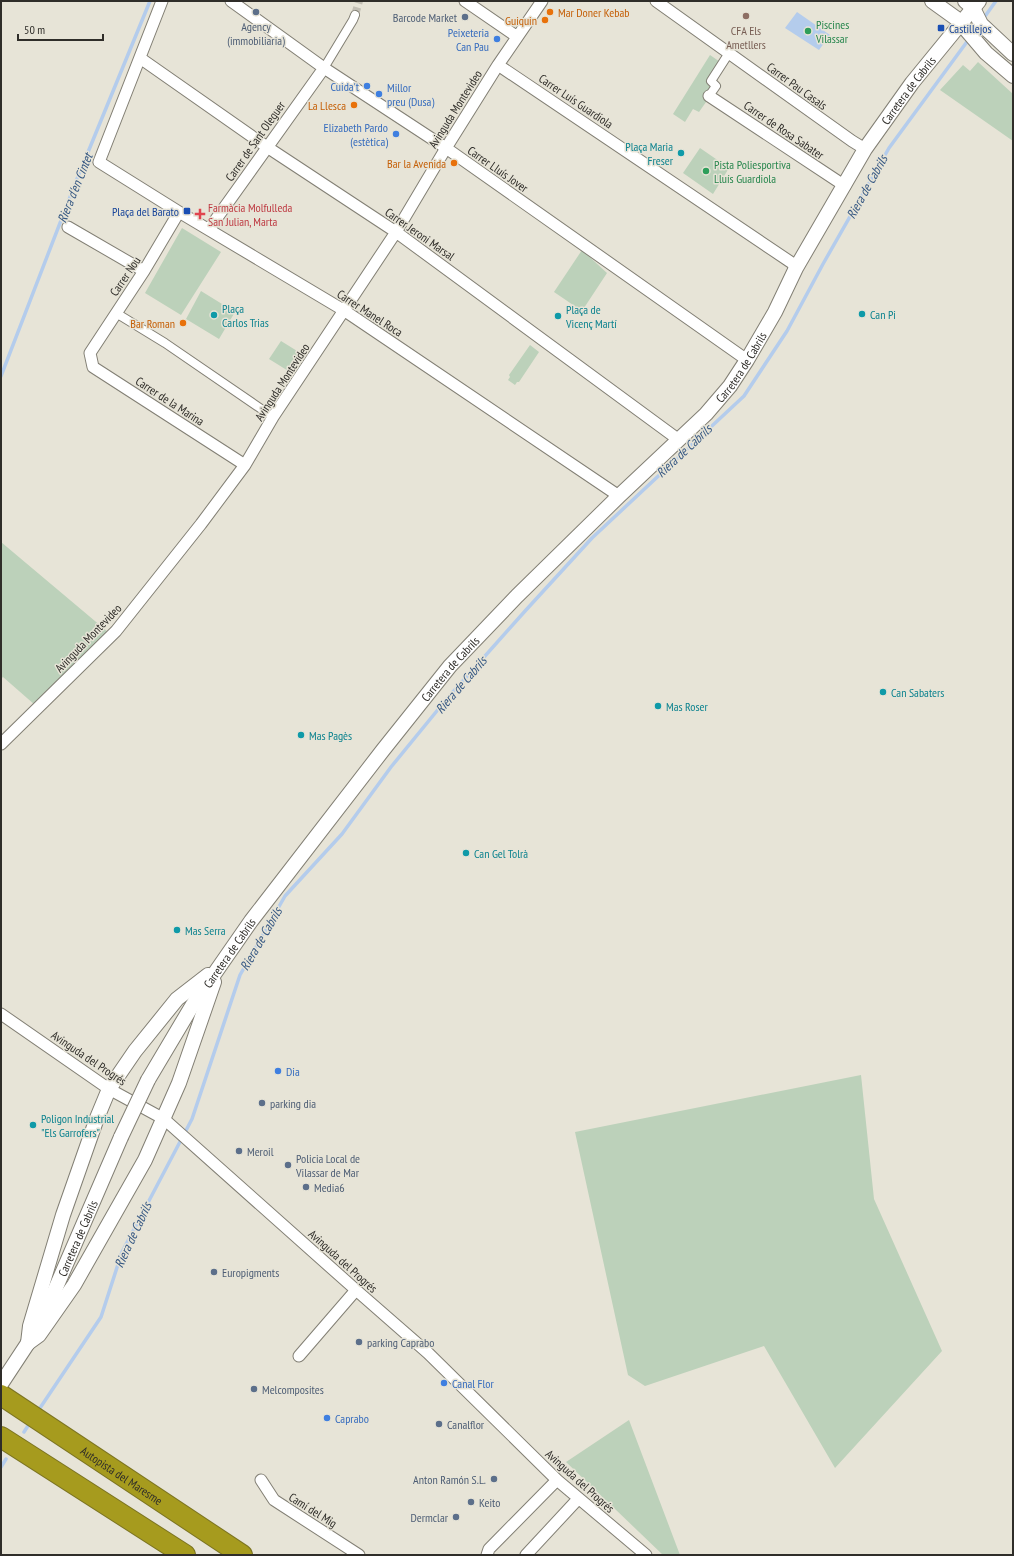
<svg xmlns="http://www.w3.org/2000/svg" width="1014" height="1556" viewBox="0 0 1014 1556" font-family="'PT Sans Narrow',sans-serif">
<style>
.green{fill:#bcd1ba}
.water{fill:#b4ccec}
.lines{fill:none;stroke-linecap:round;stroke-linejoin:round}
.stream{stroke:#b4ccec;stroke-width:3.5}
.pedestrian-tunnel{stroke:#c2bfb4;stroke-width:8;stroke-dasharray:8 4;stroke-linecap:butt}
.pedestrian-casing{stroke:#827f74;stroke-width:10}
.minor-casing{stroke:#827f74;stroke-width:13}
.tertiary-casing{stroke:#827f74;stroke-width:16}
.motorway-casing{stroke:#7c7422;stroke-width:22}
.pedestrian{stroke:#fff;stroke-width:8}
.minor{stroke:#fff;stroke-width:11}
.tertiary{stroke:#fff;stroke-width:14}
.motorway{stroke:#a69b1e;stroke-width:20}
.tertiary-bridge-casing{stroke:#827f74;stroke-width:16;stroke-linecap:butt}
.tertiary-bridge{stroke:#fff;stroke-width:14}
.service-dot{fill:#5c6f8a;stroke:#e7e4d7;stroke-width:1.5}
.food-dot{fill:#e8710a;stroke:#e7e4d7;stroke-width:1.5}
.education-dot{fill:#8d6e63;stroke:#e7e4d7;stroke-width:1.5}
.transit-dot{fill:#1a4fb4;stroke:#e7e4d7;stroke-width:1.5}
.leisure-dot{fill:#2e9e5b;stroke:#e7e4d7;stroke-width:1.5}
.shop-dot{fill:#3f7fe0;stroke:#e7e4d7;stroke-width:1.5}
.culture-dot{fill:#0f9aa8;stroke:#e7e4d7;stroke-width:1.5}
.health-dot{fill:#e0444e;stroke:#e7e4d7;stroke-width:1.5}
.labels{text-anchor:middle;dominant-baseline:central;stroke-width:3;stroke-linejoin:round;paint-order:stroke}
.food-label{font-size:12px;fill:#c56008;stroke:#e7e4d7;text-anchor:end}
.service-label{font-size:12px;fill:#4e5e75;stroke:#e7e4d7;text-anchor:start}
.leisure-label{font-size:12px;fill:#27864d;stroke:#e7e4d7;text-anchor:start}
.transit-label{font-size:12px;fill:#164399;stroke:#e7e4d7;text-anchor:start}
.education-label{font-size:12px;fill:#785e54;stroke:#e7e4d7}
.shop-label{font-size:12px;fill:#366cbe;stroke:#e7e4d7;text-anchor:start}
.street-label{font-size:12px;fill:#2f2d29;stroke:#e7e4d7}
.culture-label{font-size:12px;fill:#0d838f;stroke:#e7e4d7;text-anchor:start}
.health-label{font-size:12px;fill:#be3a42;stroke:#e7e4d7;text-anchor:start}
.water-label{font-size:13px;font-style:italic;fill:#365883;stroke:#e7e4d7}
</style>
<rect width="100%" height="100%" fill="#e7e4d7"/>
<path class="green" d="M710 55 723 64 713 82 718 85 699 112 693 109 685 122 673 114Z
M978 62 1013 94V141L940 90 963 65 970 71Z
M700 148 729 168 713 194 683 173Z
M182 228 221 252 181 315 145 293Z
M582 250 607 273 582 311 554 292Z
M201 291 235 312 219 339 186 319Z
M281 341 302 354 290 372 269 359Z
M530 345 539 352 519 382H517L515 385 508 380 510 377 509 375Z
M1 542 108 632 35 705 3 677 1 679Z
M861 1075 874 1199 942 1351 835 1468 764 1346 645 1386 628 1375 575 1132Z
M629 1420 680 1555H663L566 1462Z"/>
<path class="water" d="M797 12 830 35 819 50 785 28Z"/>
<g class="lines">
<path class="stream" d="M983 19 996 1
M1 376 77 179 150 1
M38 1411 101 1317 122 1252 192 1119 240 975 285 896 342 834 391 767 445 701 526 610 592 538 744 396 787 331 823 264 889 148 969 39
M24 1432 31 1421
M1 1467 6 1459"/>
<path class="pedestrian-tunnel" d="M355 15 359 1"/>
<g class="pedestrian-casing">
<path id="pedestrian" d="M324 68 353 20 355 15
M709 96 716 86 711 81 729 53
M116 313 165 343 273 417"/>
</g>
<g class="minor-casing">
<path id="minor" d="M162 1 99 162 179 212 345 311 619 496
M231 1 324 68 446 148 747 360
M465 1 516 36
M656 1 852 141 865 149
M140 58 267 147 396 232 679 440
M498 65 792 263 796 268
M709 96 845 186
M179 212 144 271 90 353 93 367 245 465
M68 227 144 271
M209 229 324 68
M1 744 116 631 201 524 245 465 273 417 396 232 446 148 498 65 542 1
M1 1014 109 1089 164 1119 356 1290 428 1353 557 1480 646 1555
M299 1356 356 1290
M261 1480 274 1500 359 1555
M487 1555 489 1549 557 1480
M526 1555 578 1499"/>
</g>
<g class="tertiary-casing">
<g id="tertiary">
<path d="M932 1 957 19 986 53 1013 76"/>
<path d="M965 1 973 8 981 24 1013 54"/>
<path id="s1" d="M148 1080 192 1006 251 921 383 750 450 666 517 596 619 496 706 414 730 386 747 360 775 312 796 268 865 149 912 83 979 1"/>
<path d="M28 1343 30 1326 63 1215 97 1118 109 1089 135 1051 177 999 208 975"/>
<path d="M28 1343 39 1335 74 1285 145 1160 179 1083 214 982"/>
<path id="s2" d="M1 1384 28 1343 54 1292 121 1137"/>
</g>
</g>
<g class="motorway-casing">
<g id="motorway">
<path id="s3" d="M1 1395 242 1555"/>
<path d="M1 1437 185 1555"/>
</g>
</g>
<use href="#pedestrian" class="pedestrian"/>
<use href="#minor" class="minor"/>
<use href="#tertiary" class="tertiary"/>
<use href="#motorway" class="motorway"/>
<g class="tertiary-bridge-casing">
<path id="tertiary-bridge" d="M121 1137 148 1080"/>
</g>
<use href="#tertiary-bridge" class="tertiary-bridge"/>
</g>
<g class="service-dot">
<circle cx="256" cy="12" r="4"/>
<circle cx="465" cy="17" r="4"/>
<circle cx="262" cy="1103" r="4"/>
<circle cx="239" cy="1151" r="4"/>
<circle cx="288" cy="1165" r="4"/>
<circle cx="306" cy="1187" r="4"/>
<circle cx="214" cy="1272" r="4"/>
<circle cx="359" cy="1342" r="4"/>
<circle cx="254" cy="1389" r="4"/>
<circle cx="439" cy="1424" r="4"/>
<circle cx="494" cy="1479" r="4"/>
<circle cx="471" cy="1502" r="4"/>
<circle cx="456" cy="1517" r="4"/>
</g>
<g class="food-dot">
<circle cx="550" cy="12" r="4"/>
<circle cx="545" cy="20" r="4"/>
<circle cx="354" cy="105" r="4"/>
<circle cx="454" cy="163" r="4"/>
<circle cx="183" cy="323" r="4"/>
</g>
<circle class="education-dot" cx="746" cy="16" r="4"/>
<g class="transit-dot">
<rect x="937" y="24" width="8" height="8" rx="2"/>
<rect x="183" y="207" width="8" height="8" rx="2"/>
</g>
<g class="leisure-dot">
<circle cx="808" cy="31" r="4"/>
<circle cx="706" cy="171" r="4"/>
</g>
<g class="shop-dot">
<circle cx="497" cy="39" r="4"/>
<circle cx="367" cy="86" r="4"/>
<circle cx="379" cy="94" r="4"/>
<circle cx="396" cy="134" r="4"/>
<circle cx="278" cy="1071" r="4"/>
<circle cx="444" cy="1383" r="4"/>
<circle cx="327" cy="1418" r="4"/>
</g>
<g class="culture-dot">
<circle cx="681" cy="153" r="4"/>
<circle cx="862" cy="314" r="4"/>
<circle cx="214" cy="315" r="4"/>
<circle cx="558" cy="316" r="4"/>
<circle cx="883" cy="692" r="4"/>
<circle cx="658" cy="706" r="4"/>
<circle cx="301" cy="735" r="4"/>
<circle cx="466" cy="853" r="4"/>
<circle cx="177" cy="930" r="4"/>
<circle cx="33" cy="1125" r="4"/>
</g>
<path class="health-dot" d="M198 208h4v4h4v4h-4v4h-4v-4h-4v-4h4z"/>
<g class="labels">
<g class="food-label">
<text x="558" y="12" text-anchor="start">Mar Doner Kebab</text>
<text x="537" y="20">Guiquin</text>
<text x="346" y="105">La Llesca</text>
<text x="446" y="163">Bar la Avenida</text>
<text x="175" y="323">Bar Roman</text>
</g>
<g class="service-label">
<text x="457" y="17" text-anchor="end">Barcode Market</text>
<text x="256" y="26" text-anchor="middle">Agency<tspan x="256" dy="14">(immobiliaria)</tspan></text>
<text x="270" y="1103">parking dia</text>
<text x="247" y="1151">Meroil</text>
<text x="296" y="1158">Policia Local de<tspan x="296" dy="14">Vilassar de Mar</tspan></text>
<text x="314" y="1187">Media6</text>
<text x="222" y="1272">Europigments</text>
<text x="367" y="1342">parking Caprabo</text>
<text x="262" y="1389">Melcomposites</text>
<text x="447" y="1424">Canalflor</text>
<text x="486" y="1479" text-anchor="end">Anton Ramón S.L.</text>
<text x="479" y="1502">Keito</text>
<text x="448" y="1517" text-anchor="end">Dermclar</text>
</g>
<g class="leisure-label">
<text x="816" y="24">Piscines<tspan x="816" dy="14">Vilassar</tspan></text>
<text x="714" y="164">Pista Poliesportiva<tspan x="714" dy="14">Lluís Guardiola</tspan></text>
</g>
<g class="transit-label">
<text x="949" y="28">Castillejos</text>
<text x="179" y="211" text-anchor="end">Plaça del Barato</text>
</g>
<g class="education-label">
<text x="746" y="30">CFA Els<tspan x="746" dy="14">Ametllers</tspan></text>
</g>
<g class="shop-label">
<text x="489" y="32" text-anchor="end">Peixeteria<tspan x="489" dy="14">Can Pau</tspan></text>
<text x="359" y="86" text-anchor="end">Cuida't</text>
<text x="387" y="87">Millor<tspan x="387" dy="14">preu (Dusa)</tspan></text>
<text x="388" y="127" text-anchor="end">Elizabeth Pardo<tspan x="388" dy="14">(estètica)</tspan></text>
<text x="286" y="1071">Dia</text>
<text x="452" y="1383">Canal Flor</text>
<text x="335" y="1418">Caprabo</text>
</g>
<g class="street-label">
<text transform="translate(797 86) rotate(36)">Carrer Pau Casals</text>
<text stroke="none"><textPath href="#s1" startOffset="1255">Carretera de Cabrils</textPath></text>
<text transform="translate(576 101) rotate(34)">Carrer Luís Guardiola</text>
<text transform="translate(455 109) rotate(-58)">Avinguda Montevideo</text>
<text transform="translate(784 130) rotate(34)">Carrer de Rosa Sabater</text>
<text transform="translate(255 141) rotate(-55)">Carrer de Sant Oleguer</text>
<text transform="translate(498 169) rotate(35)">Carrer Lluís Jover</text>
<text transform="translate(420 234) rotate(35)">Carrer Jeroni Marsal</text>
<text transform="translate(125 276) rotate(-56)">Carrer Nou</text>
<text transform="translate(370 313) rotate(33)">Carrer Manel Roca</text>
<text stroke="none"><textPath href="#s1" startOffset="931">Carretera de Cabrils</textPath></text>
<text transform="translate(282 382) rotate(-57)">Avinguda Montevideo</text>
<text transform="translate(170 401) rotate(33)">Carrer de la Marina</text>
<text transform="translate(88 638) rotate(-46)">Avinguda Montevideo</text>
<text stroke="none"><textPath href="#s1" startOffset="511">Carretera de Cabrils</textPath></text>
<text stroke="none"><textPath href="#s1" startOffset="151">Carretera de Cabrils</textPath></text>
<text transform="translate(89 1058) rotate(34)">Avinguda del Progrés</text>
<text stroke="none"><textPath href="#s2" startOffset="165">Carretera de Cabrils</textPath></text>
<text transform="translate(343 1261) rotate(42)">Avinguda del Progrés</text>
<text stroke="none"><textPath href="#s3" startOffset="145">Autopista del Maresme</textPath></text>
<text transform="translate(580 1481) rotate(42)">Avinguda del Progrés</text>
<text transform="translate(313 1510) rotate(32)">Camí del Mig</text>
</g>
<g class="culture-label">
<text x="673" y="146" text-anchor="end">Plaça Maria<tspan x="673" dy="14">Freser</tspan></text>
<text x="222" y="308">Plaça<tspan x="222" dy="14">Carlos Trias</tspan></text>
<text x="566" y="309">Plaça de<tspan x="566" dy="14">Vicenç Martí</tspan></text>
<text x="870" y="314">Can Pi</text>
<text x="891" y="692">Can Sabaters</text>
<text x="666" y="706">Mas Roser</text>
<text x="309" y="735">Mas Pagès</text>
<text x="474" y="853">Can Gel Tolrà</text>
<text x="185" y="930">Mas Serra</text>
<text x="41" y="1118">Poligon Industrial<tspan x="41" dy="14">"Els Garrofers"</tspan></text>
</g>
<g class="health-label">
<text x="208" y="207">Farmàcia Molfulleda<tspan x="208" dy="14">San Julian, Marta</tspan></text>
</g>
<g class="water-label">
<text transform="translate(867 187) rotate(-61)">Riera de Cabrils</text>
<text transform="translate(75 188) rotate(-68)">Riera d'en Cintet</text>
<text transform="translate(684 451) rotate(-43)">Riera de Cabrils</text>
<text transform="translate(461 685) rotate(-49)">Riera de Cabrils</text>
<text transform="translate(261 939) rotate(-60)">Riera de Cabrils</text>
<text transform="translate(133 1235) rotate(-65)">Riera de Cabrils</text>
</g>
</g>
<rect width="1014" height="1556" fill="none" stroke="#2f2d29" stroke-width="4"/>
<path d="M18 34v6h85v-6" fill="none" stroke="#2f2d29" stroke-width="2"/>
<text x="24" y="34" font-size="12" fill="#2f2d29" stroke="#e7e4d7" stroke-width="3" paint-order="stroke">50 m</text>
</svg>
